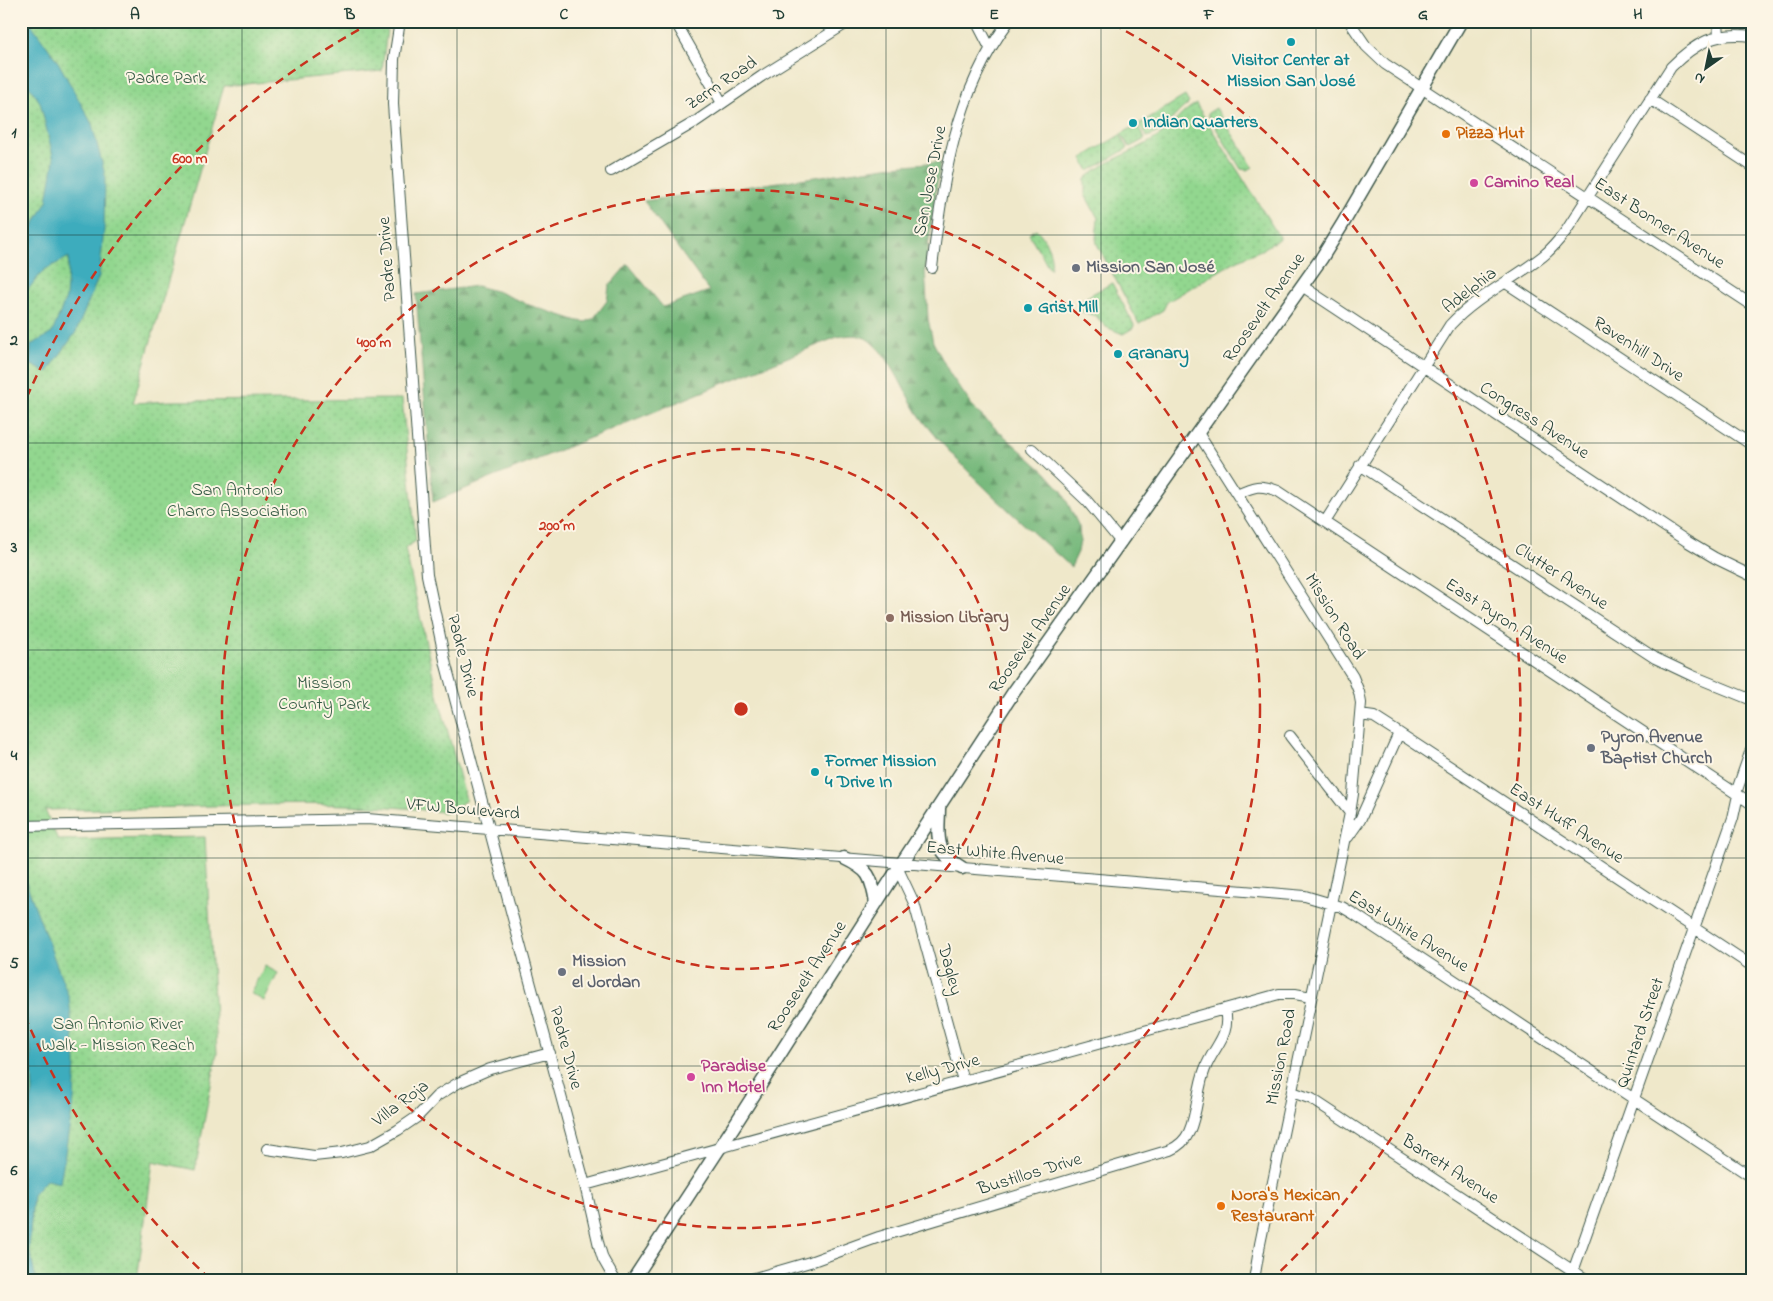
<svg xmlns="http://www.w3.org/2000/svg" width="1773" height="1301" viewBox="0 0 1773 1301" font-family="'Indie Flower',sans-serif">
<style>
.grass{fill:url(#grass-dots);stroke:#588a62}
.forest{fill:url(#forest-firs);stroke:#4a7a57}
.garden{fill:#92d78f;stroke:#588a62}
.water{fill:#3eacbd;stroke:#2e7478}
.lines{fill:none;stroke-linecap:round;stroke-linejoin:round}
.minor-casing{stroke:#3e574a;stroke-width:12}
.major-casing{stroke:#3e574a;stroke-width:15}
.minor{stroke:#fff;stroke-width:10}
.major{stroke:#fff;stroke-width:12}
.grid{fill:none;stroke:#1f3d34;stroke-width:1;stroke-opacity:0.55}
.ring{fill:none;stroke:#c8321e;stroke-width:2.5;stroke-dasharray:9 6}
.culture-dot{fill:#0f9aa8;stroke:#fcf5e5;stroke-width:2}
.food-dot{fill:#e8710a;stroke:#fcf5e5;stroke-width:2}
.hotel-dot{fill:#d1479c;stroke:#fcf5e5;stroke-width:2}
.worship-dot{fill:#6b7280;stroke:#fcf5e5;stroke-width:2}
.education-dot{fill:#8d6e63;stroke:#fcf5e5;stroke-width:2}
.labels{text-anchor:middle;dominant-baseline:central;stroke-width:4;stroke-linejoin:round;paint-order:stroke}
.culture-label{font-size:18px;font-weight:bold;fill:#0d838f;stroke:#fcf5e5;text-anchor:start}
.park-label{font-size:18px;fill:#365c46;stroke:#fcf5e5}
.street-label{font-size:18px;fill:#1f3d34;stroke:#fcf5e5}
.food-label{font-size:18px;font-weight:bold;fill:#c56008;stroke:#fcf5e5;text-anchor:start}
.hotel-label{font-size:18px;font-weight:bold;fill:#b23c85;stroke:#fcf5e5;text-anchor:start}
.worship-label{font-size:18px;font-weight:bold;fill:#5b616d;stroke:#fcf5e5;text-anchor:start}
.education-label{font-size:18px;font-weight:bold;fill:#785e54;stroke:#fcf5e5;text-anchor:start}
.centre{fill:#c8321e;stroke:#fcf5e5;stroke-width:2.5}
.ring-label{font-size:15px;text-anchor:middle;font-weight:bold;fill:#c8321e;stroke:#fcf5e5;stroke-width:4;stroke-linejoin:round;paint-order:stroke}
.neatline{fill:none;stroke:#1f3d34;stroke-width:2}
.grid-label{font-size:16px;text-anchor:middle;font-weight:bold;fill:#1f3d34}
</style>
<defs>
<pattern id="grass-dots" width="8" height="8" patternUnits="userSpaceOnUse" patternTransform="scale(1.25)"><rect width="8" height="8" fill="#92d78f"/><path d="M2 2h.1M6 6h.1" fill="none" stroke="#7db97c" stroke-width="1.8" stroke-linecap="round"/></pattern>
<pattern id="forest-firs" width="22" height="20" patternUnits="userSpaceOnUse" patternTransform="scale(1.25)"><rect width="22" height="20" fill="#75b87a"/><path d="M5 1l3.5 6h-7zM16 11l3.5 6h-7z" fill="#5f9765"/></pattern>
</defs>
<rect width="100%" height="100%" fill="#fcf5e5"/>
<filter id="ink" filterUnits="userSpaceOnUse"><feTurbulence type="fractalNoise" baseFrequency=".02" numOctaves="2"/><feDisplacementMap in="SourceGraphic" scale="10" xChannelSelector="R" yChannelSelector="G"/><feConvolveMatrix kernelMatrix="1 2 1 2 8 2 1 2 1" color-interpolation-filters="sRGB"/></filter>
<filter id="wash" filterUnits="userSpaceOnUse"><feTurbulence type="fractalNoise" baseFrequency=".0096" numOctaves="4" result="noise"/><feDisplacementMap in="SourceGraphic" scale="20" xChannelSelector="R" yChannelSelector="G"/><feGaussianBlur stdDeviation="1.12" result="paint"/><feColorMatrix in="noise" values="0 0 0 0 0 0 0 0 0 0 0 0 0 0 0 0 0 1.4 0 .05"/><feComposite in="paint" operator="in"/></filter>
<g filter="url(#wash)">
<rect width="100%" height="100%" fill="#efe8ca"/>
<path class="grass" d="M21 21H388L382 71 224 86 133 403 170 401 402 399 416 541 405 548 434 680 466 800 449 813C371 802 291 804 213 806 157 808 101 809 45 810L58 840 205 837 217 1053 195 1170 153 1161 137 1280H21Z
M1185 96 1189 103 1188 104C1174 114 1164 133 1147 137L1139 124Z
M1196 104 1280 238 1263 249 1234 262 1167 302 1163 310 1139 324 1097 244 1096 238 1098 218 1085 195V179C1106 159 1139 151 1162 134 1174 125 1182 111 1196 104Z
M1216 108 1253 167 1248 170 1241 169 1208 115V113Z
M1137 125 1145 139 1130 147 1121 134Z
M1120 135 1128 148 1089 171 1082 158Z
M1036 229C1045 237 1055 258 1050 269L1029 234Z
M1112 283 1134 325 1133 328 1123 334 1106 327 1096 316 1082 312 1076 303Z"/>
<path class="forest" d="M940 162 925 269 928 319 933 342 950 374 976 411 1045 472 1062 491 1079 527 1080 541 1078 552 1071 567C1021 521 967 476 925 423 904 397 896 362 870 341 860 333 849 335 837 337L433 502 416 294 477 286 499 292 529 305 578 321 586 322 594 318 607 301 609 286 628 264 663 307 709 291 644 201 893 166Z"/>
<path class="garden" d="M265 966 278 973 264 1001 250 993Z"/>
<path class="water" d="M21 21H29L58 62 92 124 105 175 104 230 99 276 76 332 47 373 30 364 31 345 52 333 66 298 69 257 44 270 21 298V248L47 201 54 160 40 102 21 74Z
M21 869 69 998 76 1062 74 1100 60 1183 46 1180 33 1195 29 1248 36 1280H21V1139L33 1092 30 1036 21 995Z"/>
</g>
<g filter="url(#ink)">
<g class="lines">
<g class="minor-casing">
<path id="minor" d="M400 21 394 59 393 104 427 575 446 665 511 911 585 1185 599 1246 603 1259 615 1280
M675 21 722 103
M976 21 990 48
M1349 21 1366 46 1385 64 1752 305
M1718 21 1719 37
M1650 99 1752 166
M611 171 695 122 762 76 850 21
M932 268C942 183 955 92 1009 21
M1506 283 1752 445
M1302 286 1688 542 1715 558 1752 576
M1198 433 1353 677 1359 692 1361 703 1353 794 1350 813 1260 1244 1254 1280
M1032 449 1087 501 1121 542
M1360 465 1655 658 1693 676 1752 700
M1237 494C1254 486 1260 484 1278 491L1752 804
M1325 522 1450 325C1477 296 1513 280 1543 256 1552 249 1559 240 1566 231L1671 67C1695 43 1716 31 1752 36
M1360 715 1374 717 1399 733 1752 966
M1290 736 1350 813
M1736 793 1752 747
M21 826 367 819 1305 896 1342 907 1354 914 1752 1177
M1348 837 1360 820 1399 733
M898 869 914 903 963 1081
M1292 1092 1312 1099 1587 1280
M267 1149 314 1156 342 1153 370 1146 398 1130 417 1117 437 1096 458 1083 490 1069 550 1053
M585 1185 1279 994H1295L1311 997
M748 1280 810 1262 879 1237 1170 1150C1179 1146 1185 1141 1189 1132 1198 1112 1197 1089 1205 1069 1214 1045 1231 1037 1225 1009
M1570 1280 1733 818 1738 795"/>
</g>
<g class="major-casing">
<path id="major" d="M939 806C939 837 932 850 962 868
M844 858C869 870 871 875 876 903
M633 1280 734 1126 898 869 1013 693 1321 259 1342 225 1461 21"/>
</g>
<use href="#minor" class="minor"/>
<use href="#major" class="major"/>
</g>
</g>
<path class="grid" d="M242 21V1280M457 21V1280M672 21V1280M886 21V1280M1101 21V1280M1316 21V1280M1531 21V1280M21 235H1752M21 443H1752M21 650H1752M21 858H1752M21 1066H1752"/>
<g class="ring">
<circle cx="741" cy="709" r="260"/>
<circle cx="741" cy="709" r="519"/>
<path d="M210 1279A779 779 0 0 1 21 1007M21 411A779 779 0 0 1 369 24M1113 24A779 779 0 0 1 1272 1279"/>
</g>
<g class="culture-dot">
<circle cx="1291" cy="42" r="5"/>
<circle cx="1133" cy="123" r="5"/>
<circle cx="1028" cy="308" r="5"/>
<circle cx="1118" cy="354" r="5"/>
<circle cx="815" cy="772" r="5"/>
</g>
<g class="food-dot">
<circle cx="1446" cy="134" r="5"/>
<circle cx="1221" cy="1206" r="5"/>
</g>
<g class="hotel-dot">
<circle cx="1474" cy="183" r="5"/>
<circle cx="691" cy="1077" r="5"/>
</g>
<g class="worship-dot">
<circle cx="1076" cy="268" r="5"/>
<circle cx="1591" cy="748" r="5"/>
<circle cx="562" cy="972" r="5"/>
</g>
<circle class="education-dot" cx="890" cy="618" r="5"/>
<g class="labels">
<g class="culture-label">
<text x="1291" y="61" text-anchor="middle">Visitor Center at<tspan x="1291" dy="21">Mission San José</tspan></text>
<text x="1143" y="123">Indian Quarters</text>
<text x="1038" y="308">Grist Mill</text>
<text x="1128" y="354">Granary</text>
<text x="825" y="762">Former Mission<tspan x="825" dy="21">4 Drive In</tspan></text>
</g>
<g class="park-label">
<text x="166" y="79">Padre Park</text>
<text x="237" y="491">San Antonio<tspan x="237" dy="21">Charro Association</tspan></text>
<text x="324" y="684">Mission<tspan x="324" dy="21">County Park</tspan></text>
<text x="118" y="1025">San Antonio River<tspan x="118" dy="21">Walk - Mission Reach</tspan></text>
</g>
<g class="street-label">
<text transform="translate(722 84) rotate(-34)">Zerm Road</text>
<text transform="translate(931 181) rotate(-79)">San Jose Drive</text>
<text transform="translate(1659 224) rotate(33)">East Bonner Avenue</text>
<text transform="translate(388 259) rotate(-94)">Padre Drive</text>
<text transform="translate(1470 291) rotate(-38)">Adelphia</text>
<text transform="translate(1265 308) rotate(-55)">Roosevelt Avenue</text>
<text transform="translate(1638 350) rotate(33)">Ravenhill Drive</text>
<text transform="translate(1534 421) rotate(33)">Congress Avenue</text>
<text transform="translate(1561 577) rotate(33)">Clutter Avenue</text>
<text transform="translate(1334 617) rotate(58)">Mission Road</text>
<text transform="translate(1506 622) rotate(33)">East Pyron Avenue</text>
<text transform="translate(1031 639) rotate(-55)">Roosevelt Avenue</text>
<text transform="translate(462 656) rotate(76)">Padre Drive</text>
<text transform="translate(463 810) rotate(5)">VFW Boulevard</text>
<text transform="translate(1566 824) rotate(33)">East Huff Avenue</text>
<text transform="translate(995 854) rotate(5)">East White Avenue</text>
<text transform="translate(1408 932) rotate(32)">East White Avenue</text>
<text transform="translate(949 970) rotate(75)">Dagley</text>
<text transform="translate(808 977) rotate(-57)">Roosevelt Avenue</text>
<text transform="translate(1641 1033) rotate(-71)">Quintard Street</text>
<text transform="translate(565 1048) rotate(75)">Padre Drive</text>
<text transform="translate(1282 1057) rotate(-79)">Mission Road</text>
<text transform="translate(943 1070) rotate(-15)">Kelly Drive</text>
<text transform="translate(401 1104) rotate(-37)">Villa Roja</text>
<text transform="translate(1450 1170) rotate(33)">Barrett Avenue</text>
<text transform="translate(1030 1175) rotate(-17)">Bustillos Drive</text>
</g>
<g class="food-label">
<text x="1456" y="134">Pizza Hut</text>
<text x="1231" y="1196">Nora's Mexican<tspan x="1231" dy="21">Restaurant</tspan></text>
</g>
<g class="hotel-label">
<text x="1484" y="183">Camino Real</text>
<text x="701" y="1067">Paradise<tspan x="701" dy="21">Inn Motel</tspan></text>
</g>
<g class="worship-label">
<text x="1086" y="268">Mission San José</text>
<text x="1601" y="738">Pyron Avenue<tspan x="1601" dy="21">Baptist Church</tspan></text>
<text x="572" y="962">Mission<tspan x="572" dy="21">el Jordan</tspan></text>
</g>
<g class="education-label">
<text x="900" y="618">Mission Library</text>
</g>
</g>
<circle cx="741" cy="709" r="8" class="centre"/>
<g class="ring-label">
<text x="190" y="163">600 m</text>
<text x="374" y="347">400 m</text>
<text x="557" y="530">200 m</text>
</g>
<rect width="1773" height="1301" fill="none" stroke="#fcf5e5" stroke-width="55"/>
<g transform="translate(1706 68) rotate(213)" stroke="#fcf5e5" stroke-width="4" paint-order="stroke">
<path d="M0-4L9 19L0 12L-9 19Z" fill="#1f3d34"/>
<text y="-8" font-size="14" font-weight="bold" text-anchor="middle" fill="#1f3d34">N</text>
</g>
<rect x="28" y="28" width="1718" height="1246" class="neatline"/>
<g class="grid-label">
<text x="135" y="19">A</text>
<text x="350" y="19">B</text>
<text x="564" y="19">C</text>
<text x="779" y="19">D</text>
<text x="994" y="19">E</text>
<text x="1209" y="19">F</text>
<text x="1423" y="19">G</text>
<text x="1638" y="19">H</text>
<text x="14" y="137">1</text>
<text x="14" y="345">2</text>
<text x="14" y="552">3</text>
<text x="14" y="760">4</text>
<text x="14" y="968">5</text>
<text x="14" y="1175">6</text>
</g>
</svg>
